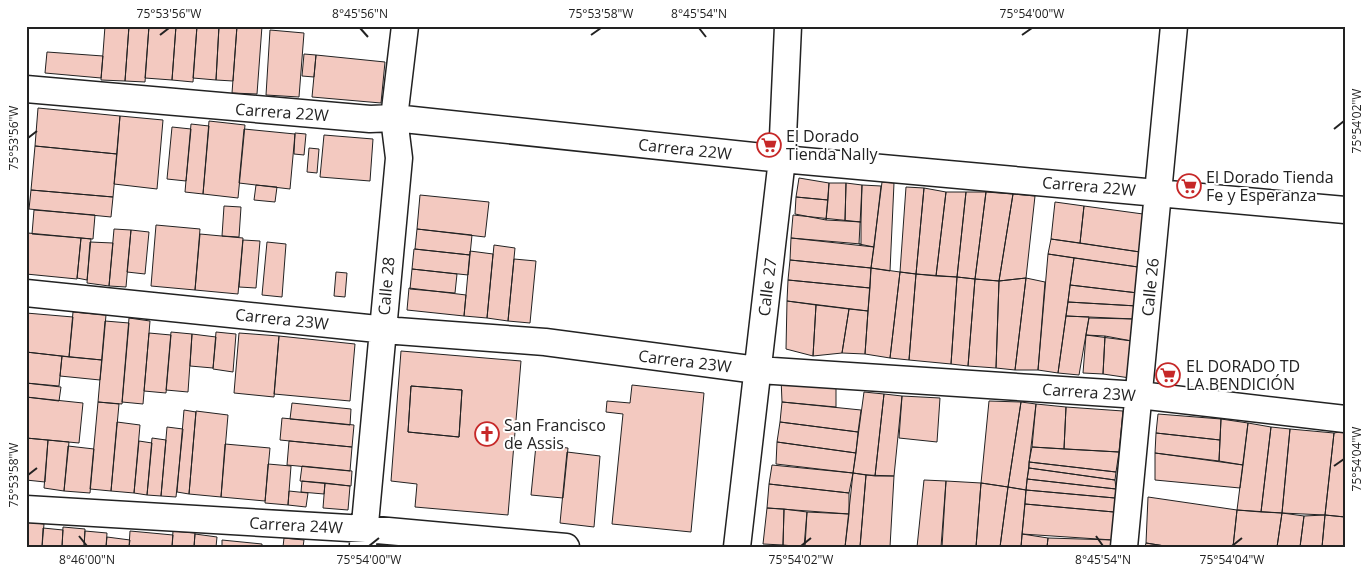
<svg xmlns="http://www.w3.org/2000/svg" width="1371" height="573" viewBox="0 0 1371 573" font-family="'Open Sans',sans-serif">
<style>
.building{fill:#f3c9c0;stroke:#222;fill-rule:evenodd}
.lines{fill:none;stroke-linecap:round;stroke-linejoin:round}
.street-casing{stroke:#222;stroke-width:29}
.street{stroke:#fff;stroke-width:26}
.ticks{fill:none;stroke:#222;stroke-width:2}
.labels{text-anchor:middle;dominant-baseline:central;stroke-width:4;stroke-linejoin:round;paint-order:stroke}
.street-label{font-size:16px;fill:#222;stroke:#fff}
.poi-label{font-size:16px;fill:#222;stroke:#fff;text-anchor:start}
.neatline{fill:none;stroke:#222;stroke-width:2}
.ticks-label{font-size:12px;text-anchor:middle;fill:#222}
</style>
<rect width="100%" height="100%" fill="#fff"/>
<path class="building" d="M105 26H129L125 81 101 80Z
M129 26H149L145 82 125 81Z
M149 26H176L172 80 145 78Z
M176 26H197L193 82 172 80Z
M197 26H219L216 80 193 78Z
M219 26H237L233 81 216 80Z
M237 26H262L257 94 232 93Z
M270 30 304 33 299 97 266 95Z
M47 52 103 56 101 78 45 73Z
M304 54 316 55 314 77 302 76Z
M316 55 385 62 381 103 312 97Z
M38 108 120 116 117 154 35 146Z
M120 116 163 120 157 189 114 184Z
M209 121 245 125 238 198 203 194Z
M191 124 209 126 203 194 185 192Z
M172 127 191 129 186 181 167 179Z
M244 129 295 134 290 189 239 183Z
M295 133 306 134 304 155 294 154Z
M324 135 373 139 370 181 320 177Z
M35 146 117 154 113 197 31 190Z
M309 148 319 149 317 173 307 172Z
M799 178 829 183 828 200 796 197Z
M882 182 894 183 890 271 871 268Z
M829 183H846L845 221 826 220Z
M846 183 862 185 861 222 845 221Z
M256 185 277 187 275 202 254 200Z
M862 185 881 186 874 247 859 244Z
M906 187 924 188 916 274 900 272Z
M924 188 946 192 936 276 916 274Z
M31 190 113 197 111 217 29 209Z
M946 192H966L957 277 936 276Z
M966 192H986L975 279 957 277Z
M986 192 1013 194 999 281 975 279Z
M1013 194 1035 196 1026 278 999 281Z
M420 195 489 202 485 237 417 229Z
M796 197 828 200 826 220 795 214Z
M1055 202 1084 206 1080 243 1051 239Z
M224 206 241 207 239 237 222 236Z
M1084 206 1143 214 1140 252 1080 243Z
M34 210 95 215 93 239 32 234Z
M793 215 861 222V244L791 238Z
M156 225 200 229 195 290 151 286Z
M114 229 131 230 126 287 109 286Z
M417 229 472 235 470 255 415 249Z
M131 230 149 232 145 274 127 272Z
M28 233 81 238 77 279 26 274Z
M200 234 243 238 238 294 195 290Z
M81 238 91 239 87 280 77 278Z
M791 238 874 247 871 268 790 260Z
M1051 239 1140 252 1138 267 1048 254Z
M243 240 260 241 256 288 239 287Z
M90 242 113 243 109 286 87 283Z
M267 242 286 244 282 297 262 295Z
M494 245 515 248 508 321 487 318Z
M414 249 470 255 468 275 412 269Z
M470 251 493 254 487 318 464 316Z
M1048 254 1074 258 1058 373 1038 370Z
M1074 258 1138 267V293L1070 285Z
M514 259 536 261 530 323 508 321Z
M790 260 871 268 870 288 788 280Z
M871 268 900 272 890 358 865 354Z
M412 269 457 274 455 293 410 289Z
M336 272 347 273 345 297 334 296Z
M900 272 916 274 909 360 890 358Z
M916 274 957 277 951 364 909 360Z
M957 277 975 279 968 366 951 364Z
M1026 278 1015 370 996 368 999 281Z
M1026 278 1045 282 1038 370H1015Z
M975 279 999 281 996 368 968 366Z
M788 280 870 288 868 311 787 301Z
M1070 285 1138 293 1137 306 1068 302Z
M409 288 466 295 464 316 407 310Z
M787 301 816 305 813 356 786 349Z
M1068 302 1137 306 1134 319 1066 316Z
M816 305 849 309 842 353 813 356Z
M849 309 868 311 865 354 842 353Z
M73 312 106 315 102 360 69 357Z
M26 313 73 317 69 357 26 352Z
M1066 316 1089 317 1079 375 1058 373Z
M129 318 150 321 143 404 122 402Z
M1089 318 1134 319 1132 341 1086 335Z
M105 321 129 323 122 404 98 402Z
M171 332 192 334 188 392 166 390Z
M216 332 236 334 233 372 213 369Z
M149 333 171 335 166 393 144 391Z
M239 333 279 336 274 397 234 393Z
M192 334 216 337 213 368 190 366Z
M1086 335 1105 336 1103 374 1083 373Z
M279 336 355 344 350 401 274 394Z
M1105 336 1132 341 1130 378 1103 374Z
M401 351 521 361 508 515 415 507 417 484 391 481ZM411 386 462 390 459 437 408 432Z
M26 352 62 356 59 386 26 383Z
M62 356 102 360 100 380 60 376Z
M781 378 836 385V407L782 402Z
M26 383 61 387 59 401 26 397Z
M632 385 704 393 691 532 612 524 623 414 606 412 607 401 630 403Z
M411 386 462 390 459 437 408 432Z
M864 392 884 394 875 476 853 473Z
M884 394 902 396 894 476H875Z
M902 396 940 398 937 442 899 438Z
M26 397 83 403 79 443 26 438Z
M989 401 1021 402 1008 487 981 483Z
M98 402 119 404 111 491 90 489Z
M782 402 861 410 858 432 780 422Z
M1021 402 1036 404 1026 490 1008 487Z
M292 403 351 409 350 425 290 419Z
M1036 404 1066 407 1064 449 1032 447Z
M1066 407 1123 411 1119 452 1064 449Z
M184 410 196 412 189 494 177 492Z
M196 411 228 415 221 497 189 494Z
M1158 414 1221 419 1220 440 1156 433Z
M282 418 354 425 352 447 280 440Z
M1221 419 1248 423 1243 465 1219 461Z
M117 422 140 425 134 493 111 491Z
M780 422 858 432 856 453 777 442Z
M1248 423 1271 427 1261 512 1237 510Z
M167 427 183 429 176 497 161 496Z
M1271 427 1290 429 1282 513 1261 512Z
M1290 429 1334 433 1325 515 1282 513Z
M1345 431V517L1325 515 1334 433Z
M1156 433 1220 440 1219 461 1155 453Z
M26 438 48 440 45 482 26 480Z
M152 438 166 440 161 496 147 495Z
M48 440 69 442 64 491 44 488Z
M139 441 152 443 147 495 134 493Z
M289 441 352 447 350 471 287 465Z
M777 442 856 453 853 473 776 464Z
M225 444 270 448 265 501 221 497Z
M536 445 568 448 563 498 531 495Z
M68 446 94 449 90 493 64 491Z
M1032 447 1119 452 1116 472 1029 462Z
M567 452 600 456 594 527 560 523Z
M1155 453 1243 465 1240 488 1155 480Z
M1029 462 1116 472 1115 480 1029 468Z
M268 464 291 466 288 505 265 503Z
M772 465 853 473 849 493 769 484Z
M302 466 352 471 351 486 300 481Z
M1029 468 1115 480 1116 489 1027 479Z
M853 473 866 475 860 547H845Z
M866 475 894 476 890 547H860Z
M1027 479 1116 489 1115 498 1026 490Z
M924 480 946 481 941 547H917Z
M302 481 325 483 324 494 301 492Z
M946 481 981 483 976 547H942Z
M325 483 350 486 348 510 323 508Z
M981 483 1008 487 1000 547H976Z
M769 484 849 493V514L767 508Z
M1008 487 1026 490 1021 547H1000Z
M1026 490 1115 498 1114 512 1025 504Z
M289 491 308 493 306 507 288 505Z
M1148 497 1237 510 1233 547H1171L1146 543Z
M1025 504 1114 512 1113 540 1022 534Z
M767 508 784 509 783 545 763 544Z
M784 509 807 512 804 547 783 545Z
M1237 510 1282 513 1277 547H1233Z
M807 512 849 514 845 547H805Z
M1282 513 1304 516 1300 547H1277Z
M1325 515 1322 547H1300L1304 516Z
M1325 515 1345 517V547H1322Z
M26 522 44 524 42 547H26Z
M63 527 85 529 84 547H62Z
M43 528 63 530 62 547H42Z
M85 531 107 533 106 547H84Z
M130 531 173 535 172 547H129Z
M173 531 195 533 194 547H172Z
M195 534 217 537 216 547H194Z
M1022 534 1048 538 1047 547H1021Z
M107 537 130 540 129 547H106Z
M284 538 304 540 303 547H283Z
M1048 538 1113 540V547H1047Z
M222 540 262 544V547H222Z
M1146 543 1171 547H1145Z"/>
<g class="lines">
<g class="street-casing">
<path id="street" d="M26 89 370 119 394 118 782 159 1345 210
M26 293 397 331 545 342 757 370 1139 395 1345 419
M26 509 366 529 566 547
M363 545 399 158 394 118 405 26
M737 547 782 159 788 26
M1124 547 1174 26"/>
</g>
<use href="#street" class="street"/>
</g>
<path class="ticks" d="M360 28 368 37M699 28 706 37M160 35 169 28M591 35 601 28M1022 35 1032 28M1334 129 1344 121M28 138 37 131M1334 466 1344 459M28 475 37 468M79 536 87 546M1096 536 1103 546M369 546 379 538M801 546 811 538M1232 546 1242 538"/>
<defs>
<g id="supermarket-ring" transform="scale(1.25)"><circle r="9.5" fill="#fff" stroke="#c62828" stroke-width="1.5"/><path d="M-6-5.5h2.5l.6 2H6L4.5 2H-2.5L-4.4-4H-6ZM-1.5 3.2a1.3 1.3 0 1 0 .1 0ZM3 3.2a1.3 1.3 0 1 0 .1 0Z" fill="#c62828"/></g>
<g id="church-ring" transform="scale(1.25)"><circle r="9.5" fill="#fff" stroke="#c62828" stroke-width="1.5"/><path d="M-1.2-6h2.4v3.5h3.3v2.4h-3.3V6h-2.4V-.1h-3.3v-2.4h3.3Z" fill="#c62828"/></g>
</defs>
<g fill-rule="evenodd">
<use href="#supermarket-ring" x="769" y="145"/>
<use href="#supermarket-ring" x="1189" y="186"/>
<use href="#supermarket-ring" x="1168" y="375"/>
<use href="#church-ring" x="487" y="434"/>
</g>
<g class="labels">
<g class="street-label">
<text transform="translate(282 112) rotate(4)">Carrera 22W</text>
<text transform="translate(685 149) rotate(6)">Carrera 22W</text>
<text transform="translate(1089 186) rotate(5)">Carrera 22W</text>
<text transform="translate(386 286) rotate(-85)">Calle 28</text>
<text transform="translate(767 287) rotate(-83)">Calle 27</text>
<text transform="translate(1150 287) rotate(-84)">Calle 26</text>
<text transform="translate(282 319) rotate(6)">Carrera 23W</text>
<text transform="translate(685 361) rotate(7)">Carrera 23W</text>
<text transform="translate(1089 392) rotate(4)">Carrera 23W</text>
<text transform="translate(296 525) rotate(3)">Carrera 24W</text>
</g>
<g class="poi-label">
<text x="786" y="136">El Dorado<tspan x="786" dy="18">Tienda Nally</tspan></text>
<text x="1206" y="177">El Dorado Tienda<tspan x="1206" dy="18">Fe y Esperanza</tspan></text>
<text x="1186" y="366">EL DORADO TD<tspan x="1186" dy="18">LA BENDICIÓN</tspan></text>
<text x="504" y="425">San Francisco<tspan x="504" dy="18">de Assis</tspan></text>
</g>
</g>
<rect width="1371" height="573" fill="none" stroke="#ffffff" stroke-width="55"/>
<rect x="28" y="28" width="1316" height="518" class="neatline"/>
<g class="ticks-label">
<text x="169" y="18">75°53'56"W</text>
<text x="360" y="18">8°45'56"N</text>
<text x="601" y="18">75°53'58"W</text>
<text x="699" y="18">8°45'54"N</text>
<text x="1032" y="18">75°54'00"W</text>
<text transform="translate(1357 121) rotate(-90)" y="4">75°54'02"W</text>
<text transform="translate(14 138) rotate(-90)" y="4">75°53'56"W</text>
<text transform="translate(1357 459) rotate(-90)" y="4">75°54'04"W</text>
<text transform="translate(14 475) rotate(-90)" y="4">75°53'58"W</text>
<text x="87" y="564">8°46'00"N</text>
<text x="369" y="564">75°54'00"W</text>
<text x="801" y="564">75°54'02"W</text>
<text x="1103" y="564">8°45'54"N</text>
<text x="1232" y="564">75°54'04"W</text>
</g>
</svg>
